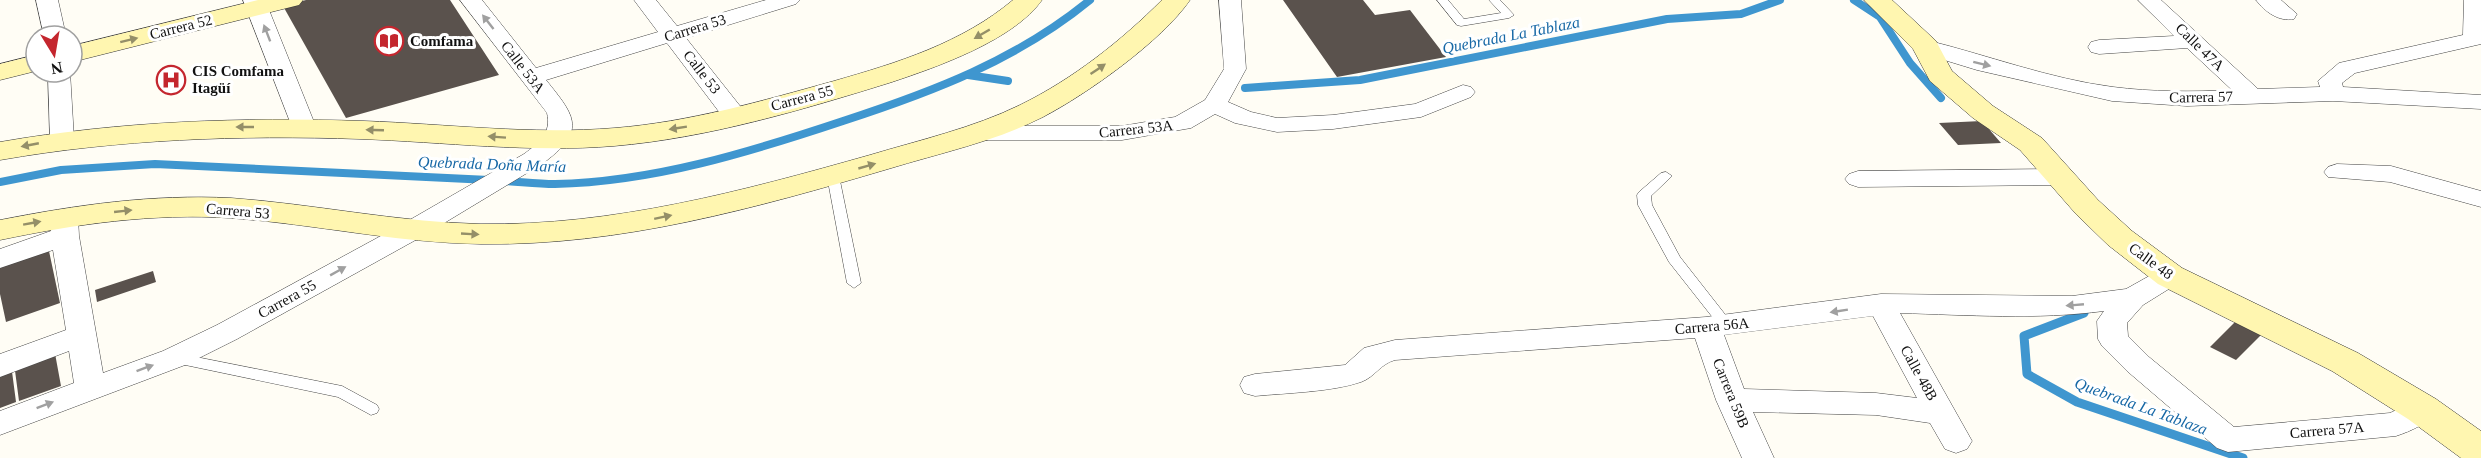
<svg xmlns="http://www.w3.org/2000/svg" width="2481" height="458" viewBox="0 0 2481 458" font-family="'Times New Roman',serif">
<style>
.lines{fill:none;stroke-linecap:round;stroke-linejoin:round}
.stream-far1{stroke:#3f96cf;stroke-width:8}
.stream{stroke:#3f96cf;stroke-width:9}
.building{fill:#5a524d}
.lane-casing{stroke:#444;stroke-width:1}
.street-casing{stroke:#444;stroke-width:1}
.secondary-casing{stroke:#333;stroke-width:1}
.lane{fill:#fff;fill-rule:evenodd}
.street{fill:#fff;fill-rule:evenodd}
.secondary{fill:#fff6b0;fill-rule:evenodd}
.oneway{fill:#a0a0a0}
.oneway2{fill:#948f68}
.labels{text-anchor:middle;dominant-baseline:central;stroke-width:6;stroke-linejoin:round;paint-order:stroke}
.street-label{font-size:15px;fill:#111;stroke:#fff}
.poi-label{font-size:15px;font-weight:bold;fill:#111;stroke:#fff;text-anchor:start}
.water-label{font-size:16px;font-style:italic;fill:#1768a6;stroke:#fff}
</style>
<rect width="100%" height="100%" fill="#fffdf5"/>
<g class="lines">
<path class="stream-far1" d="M1854 0 1880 17 1910 63 1941 98
M968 75 1008 81
M1245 88 1360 80 1667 19 1741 14 1780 0
M505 181C522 182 538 184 555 184 653 182 750 152 843 121 932 92 1017 60 1090 0
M0 182 61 170 155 164 489 180"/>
<path class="stream" d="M2084 313 2024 336 2027 374 2077 402 2243 458"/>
</g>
<path class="building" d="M306 0H450L499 75 346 118 283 6Z
M1283 0H1363L1375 15 1410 10 1446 57 1337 77Z
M1982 121 2001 143 1958 145 1939 123Z
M49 251 60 303 6 322 0 294V267Z
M153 271 156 282 97 302 95 290Z
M2240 317 2266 330 2236 360 2210 347Z
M54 348 61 386 19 401 14 363Z
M11 364 16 402 0 408V368Z"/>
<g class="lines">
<g class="lane-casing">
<path id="lane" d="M1437 0H1448L1464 19 1501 13 1489 0H1500L1514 15 1509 18 1461 26 1457 25Z
M833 172 839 176 861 283 854 288 847 283 827 176Z
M1666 172 1672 176 1651 196 1652 205 1680 257 1731 322 1733 325 1731 328H1721L1669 262 1638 205 1637 195 1639 192 1661 173Z
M176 353 342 386 377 405 379 409 377 413 371 415 338 397 171 362 168 358 171 354Z"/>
</g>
<g class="street-casing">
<path id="street" d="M36 0H58L66 36H44Z
M243 0H265L316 127 313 132 304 134 295 132 292 127Z
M460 0H482L536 68 658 32 634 0H656L677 26 766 0H800L796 4 686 38 744 111 747 116 744 121 735 123 726 121 667 43 546 80C576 117 587 131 542 164L421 237 237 339 185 365 0 435V411L74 383 69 351 0 377V354L66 330 53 250 0 268V249L51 231 52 218 56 212 65 210 74 212 78 218 79 236 103 373 163 351 217 325 401 225 524 154C539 143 552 133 547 113Z
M1219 0H1241L1246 69 1228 102 1251 112 1277 118 1333 115 1415 104 1463 85 1471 87 1475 92 1471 97 1421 117 1333 129 1277 132 1235 123 1215 114 1191 128 1122 140H979L970 138 967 133 970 128 979 126H1122L1175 117 1205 100 1224 69Z
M2138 0H2161L2258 89 2320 87 2318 81 2339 63 2463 35 2464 0H2481V44L2355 73 2342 83 2343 87 2481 95V109L2333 101 2187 106 2112 101 1977 70 1918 52 1915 47 1918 42 1926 40C1987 55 2050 79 2113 87 2152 92 2192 92 2232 90L2187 48 2099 54 2091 52 2088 47 2091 42 2099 40 2174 36Z
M2256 0H2281L2297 14 2294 19C2279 22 2265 12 2256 0Z
M48 72H70L74 139 71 144 62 146 53 144 50 139Z
M2337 164 2391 166 2481 191V207L2390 182 2328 177 2324 172 2328 167Z
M2062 169 2071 172 2075 177 2071 182 2062 185 1858 187 1849 184 1845 179 1849 174 1858 171Z
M2170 267 2180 270 2184 276 2180 282 2143 305 2127 323 2128 336 2149 357 2234 427 2390 413 2422 398 2433 401 2438 409C2430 423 2411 431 2396 436L2228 452 2217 448 2127 371 2102 346 2098 339 2097 321 2104 311C2037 320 1968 315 1900 313L1972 441 1967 449 1956 453 1945 449 1930 423 1876 415 1753 412 1774 458H1742L1716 400 1695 338 1395 360C1380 364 1375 377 1361 382 1332 392 1286 393 1255 396L1244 393 1240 385 1244 377 1255 374 1345 365 1364 348 1395 340 1706 317 1881 294 2072 296 2126 289 2160 270ZM1873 316 1917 398 1876 393 1744 389 1724 335Z"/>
</g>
<g class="secondary-casing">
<path id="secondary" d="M258 0H303L299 5 72 62V46Z
M1013 0H1042C1014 40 937 67 892 82 802 110 708 138 614 146 530 153 445 142 360 139 239 135 120 139 0 160V142C121 121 242 117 364 121 447 124 532 135 615 128 689 122 762 101 834 81 897 63 962 43 1013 0Z
M1162 0H1190C1162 41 1087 94 1043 117 994 142 940 153 888 169 756 208 620 246 481 244 397 243 315 224 231 218 153 213 76 224 0 240V220C76 205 153 194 231 198 314 204 396 222 480 224 613 226 743 191 870 155 920 140 973 128 1020 105 1073 79 1121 41 1162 0Z
M1864 0H1892L1936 41 1952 71 1993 106 2042 138 2098 200 2132 231 2182 268 2358 353 2436 399 2481 431V458H2461L2408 419 2332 371 2158 284 2108 245 2076 214 2020 150 1973 118 1930 81 1913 49Z
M36 55V71L0 80V64Z"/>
</g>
<use href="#lane" class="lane"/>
<use href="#street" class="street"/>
<use href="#secondary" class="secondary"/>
</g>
<defs><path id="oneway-solid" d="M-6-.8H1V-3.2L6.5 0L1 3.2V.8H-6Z" transform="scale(1.5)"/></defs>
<g class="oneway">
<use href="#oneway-solid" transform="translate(488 22) rotate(-128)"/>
<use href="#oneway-solid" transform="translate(267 33) rotate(-111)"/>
<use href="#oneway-solid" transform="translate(1982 64) rotate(14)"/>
<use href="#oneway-solid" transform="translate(338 271) rotate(-29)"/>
<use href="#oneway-solid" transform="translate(2075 305) rotate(175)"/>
<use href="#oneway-solid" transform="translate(1839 311) rotate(171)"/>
<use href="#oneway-solid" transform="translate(145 368) rotate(-20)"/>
<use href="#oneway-solid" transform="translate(45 405) rotate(-21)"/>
</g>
<g class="oneway2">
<use href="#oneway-solid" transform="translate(982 34) rotate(150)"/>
<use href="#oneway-solid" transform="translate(129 40) rotate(-14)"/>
<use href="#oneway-solid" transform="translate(1098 69) rotate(-34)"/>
<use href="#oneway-solid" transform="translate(245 127) rotate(180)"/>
<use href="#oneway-solid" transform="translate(678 128) rotate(171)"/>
<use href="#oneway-solid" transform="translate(375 130) rotate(-178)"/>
<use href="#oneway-solid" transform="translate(497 137) rotate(-176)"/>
<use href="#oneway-solid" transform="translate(30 145) rotate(169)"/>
<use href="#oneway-solid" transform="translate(867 166) rotate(-16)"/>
<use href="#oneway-solid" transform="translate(123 211) rotate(-6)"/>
<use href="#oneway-solid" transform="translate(663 217) rotate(-12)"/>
<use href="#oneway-solid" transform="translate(32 223) rotate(-10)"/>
<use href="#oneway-solid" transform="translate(470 234) rotate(3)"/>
</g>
<defs>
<g id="library-ring" transform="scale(1.5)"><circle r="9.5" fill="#fff" stroke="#c4262e" stroke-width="1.5"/><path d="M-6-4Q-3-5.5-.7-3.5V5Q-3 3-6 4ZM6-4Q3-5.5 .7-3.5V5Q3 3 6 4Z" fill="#c4262e"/></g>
<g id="hospital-ring" transform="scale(1.5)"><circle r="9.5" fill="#fff" stroke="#c4262e" stroke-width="1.5"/><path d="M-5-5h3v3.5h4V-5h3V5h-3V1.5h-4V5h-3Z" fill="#c4262e"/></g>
</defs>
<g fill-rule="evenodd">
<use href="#library-ring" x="389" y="41"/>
<use href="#hospital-ring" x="171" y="80"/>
</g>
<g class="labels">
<g class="street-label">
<text transform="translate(181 27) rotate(-14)">Carrera 52</text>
<text transform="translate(695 28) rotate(-17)">Carrera 53</text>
<text transform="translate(2200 47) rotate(44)">Calle 47A</text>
<text transform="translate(523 67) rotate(52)">Calle 53A</text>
<text transform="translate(702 72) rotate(52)">Calle 53</text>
<text transform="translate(2201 97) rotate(-1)">Carrera 57</text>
<text transform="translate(802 98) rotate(-15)">Carrera 55</text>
<text transform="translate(1136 129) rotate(-6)">Carrera 53A</text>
<text transform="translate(238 211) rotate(5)">Carrera 53</text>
<text transform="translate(2151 261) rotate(36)">Calle 48</text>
<text transform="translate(287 299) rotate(-29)">Carrera 55</text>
<text transform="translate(1712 326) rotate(-5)">Carrera 56A</text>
<text transform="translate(1919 373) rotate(61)">Calle 48B</text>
<text transform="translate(1731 393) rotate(68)">Carrera 59B</text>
<text transform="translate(2327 430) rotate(-5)">Carrera 57A</text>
</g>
<g class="poi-label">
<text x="410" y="41">Comfama</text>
<text x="192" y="71">CIS Comfama<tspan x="192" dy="17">Itagüí</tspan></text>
</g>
<g class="water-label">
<text transform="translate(1511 35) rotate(-11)">Quebrada La Tablaza</text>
<text transform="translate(492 164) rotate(2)">Quebrada Doña María</text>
<text transform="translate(2141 406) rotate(20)">Quebrada La Tablaza</text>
</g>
</g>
<g transform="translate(54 54) rotate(169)"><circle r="28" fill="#ffffff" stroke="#a0a0a0" stroke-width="1.5"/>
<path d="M0-4.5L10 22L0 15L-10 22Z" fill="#c4262e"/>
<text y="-9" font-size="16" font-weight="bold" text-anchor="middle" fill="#111111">N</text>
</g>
</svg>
